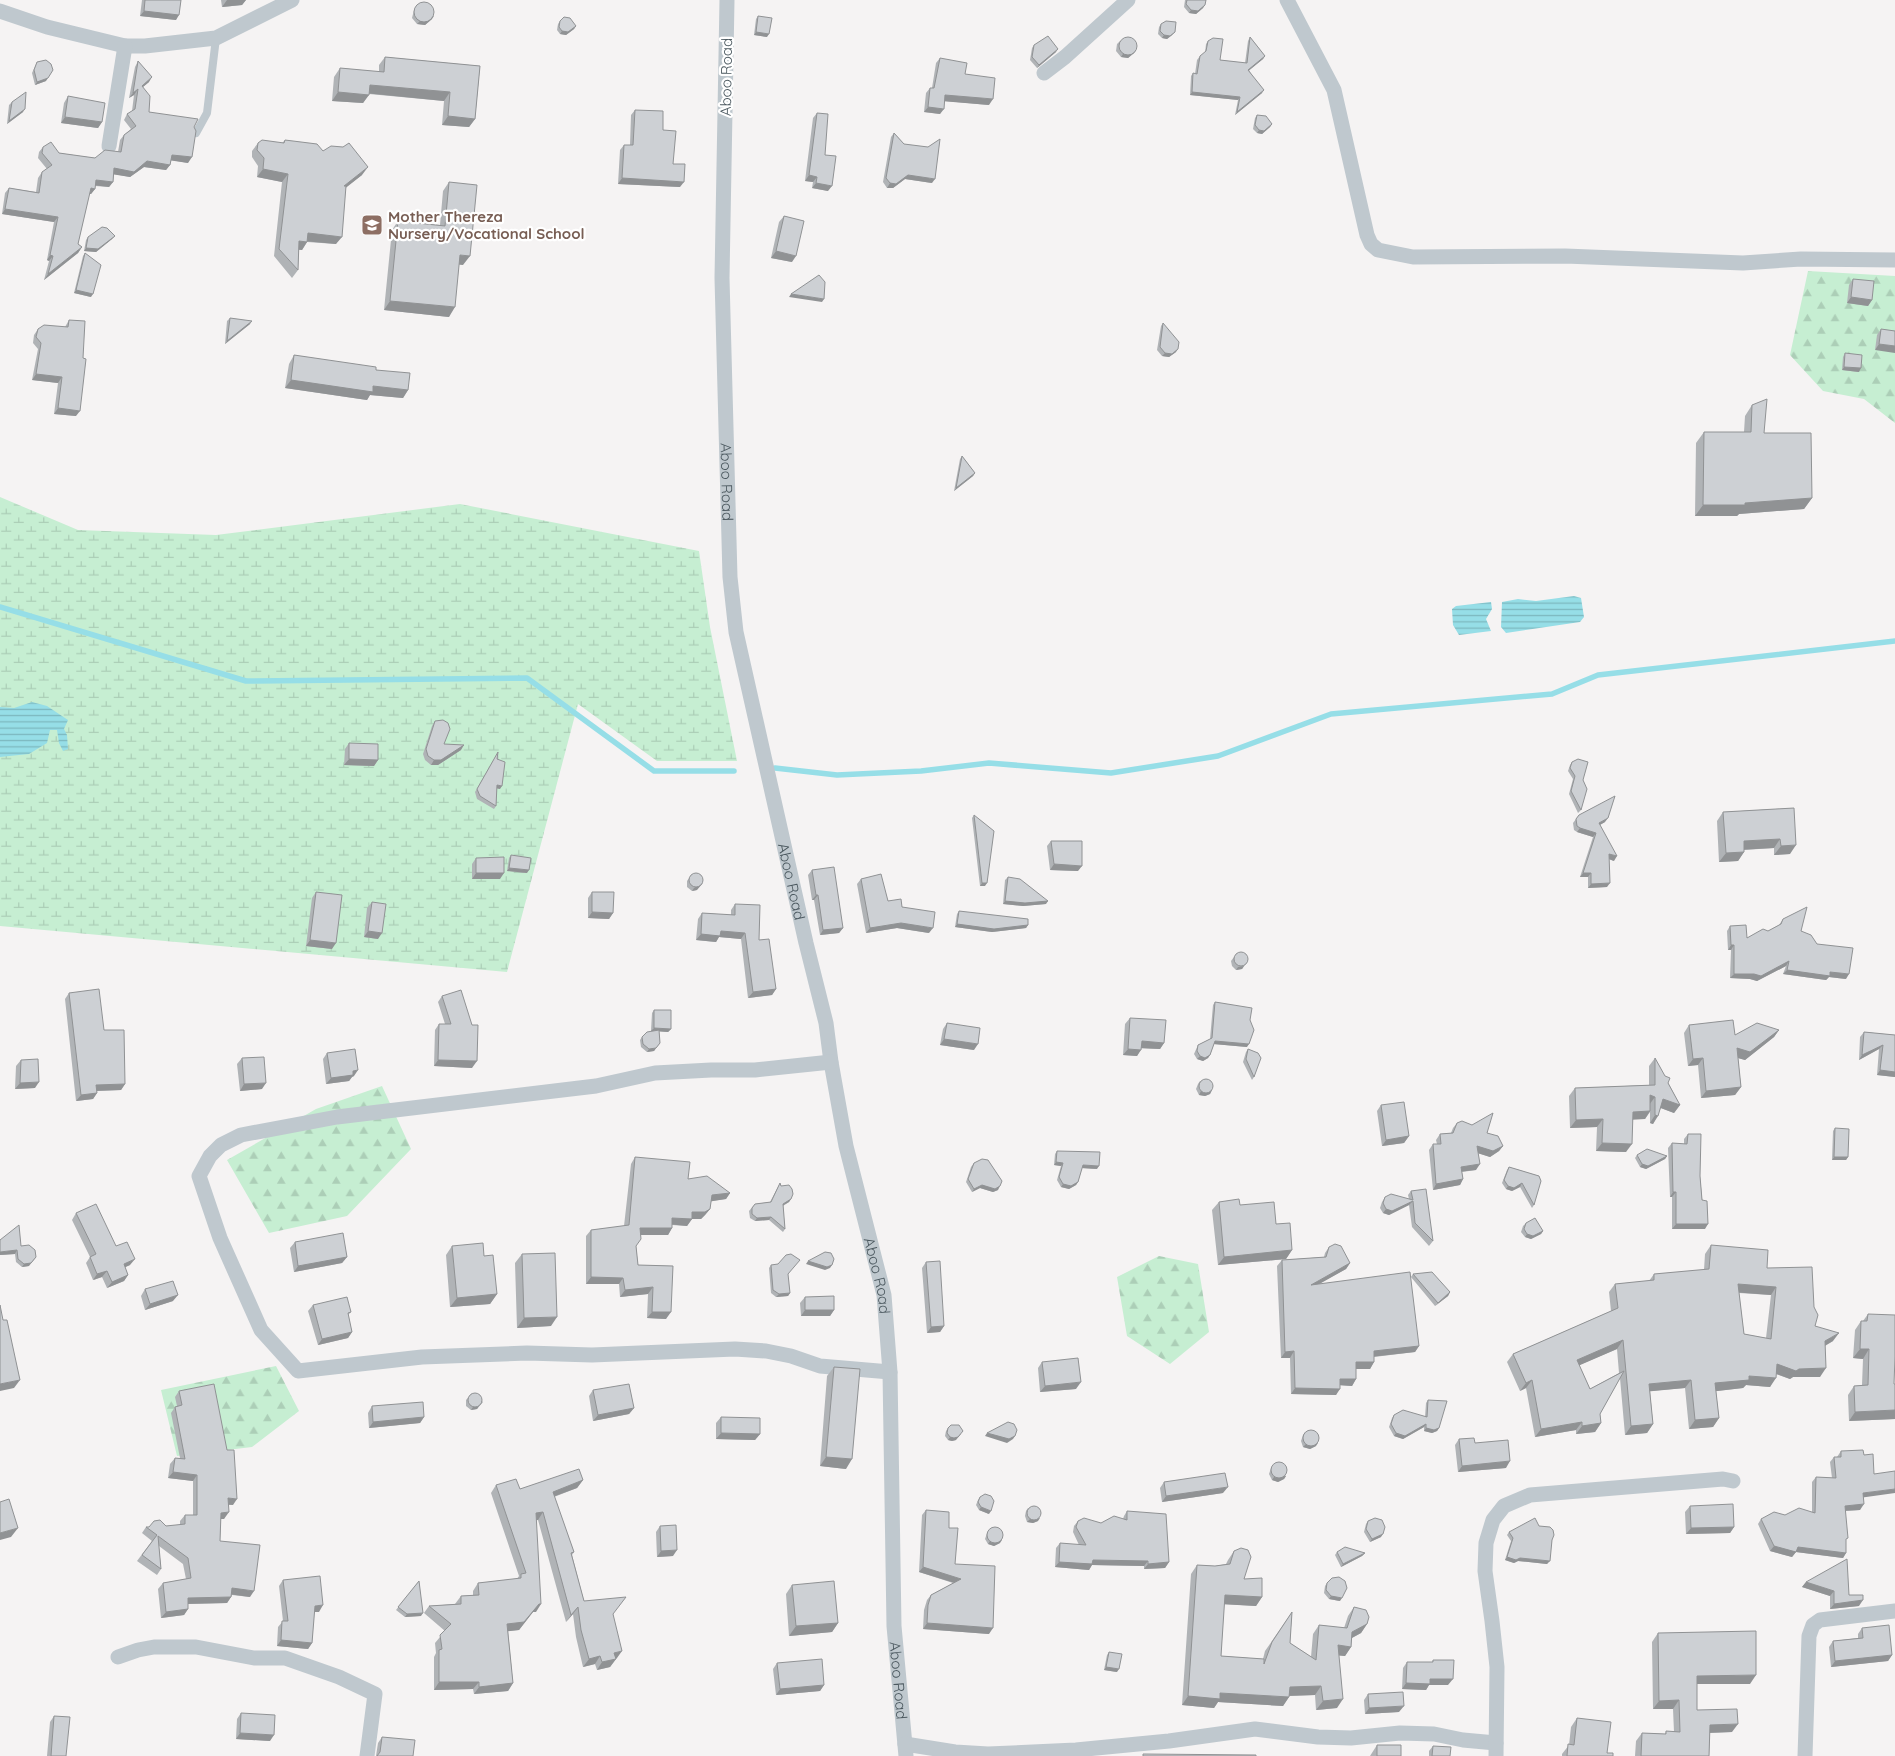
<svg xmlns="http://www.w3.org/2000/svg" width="1895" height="1756" viewBox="0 0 1895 1756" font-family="Quicksand,sans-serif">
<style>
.forest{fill:url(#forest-firs)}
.wetland{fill:url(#wetland-marsh)}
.water{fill:url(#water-rules)}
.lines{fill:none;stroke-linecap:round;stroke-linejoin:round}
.stream{stroke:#96dee7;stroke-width:5.5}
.service{stroke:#bfc8ce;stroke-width:8}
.minor{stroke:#bfc8ce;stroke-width:15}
.wall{fill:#b0b3b6;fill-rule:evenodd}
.shaded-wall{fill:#909294}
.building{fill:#cdd0d4;stroke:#909294;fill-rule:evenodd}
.labels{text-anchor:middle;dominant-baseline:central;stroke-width:4.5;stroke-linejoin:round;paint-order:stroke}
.street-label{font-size:15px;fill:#4b585f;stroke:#fff}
.education-label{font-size:15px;font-weight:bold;fill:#785e54;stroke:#fff;text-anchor:start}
</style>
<defs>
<pattern id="forest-firs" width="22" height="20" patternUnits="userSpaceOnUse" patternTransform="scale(1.25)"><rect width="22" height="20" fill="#c6eed2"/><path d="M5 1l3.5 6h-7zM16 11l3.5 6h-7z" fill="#acceb7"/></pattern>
<pattern id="wetland-marsh" width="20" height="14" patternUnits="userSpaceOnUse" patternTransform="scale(1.25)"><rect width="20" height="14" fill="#c6eed2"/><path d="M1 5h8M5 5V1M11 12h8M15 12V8" fill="none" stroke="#acceb7"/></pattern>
<pattern id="water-rules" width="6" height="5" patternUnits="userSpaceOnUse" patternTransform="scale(1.25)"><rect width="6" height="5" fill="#96dee7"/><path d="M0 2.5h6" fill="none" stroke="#7cb7be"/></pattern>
</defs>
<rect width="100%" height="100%" fill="#f5f3f3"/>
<path class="forest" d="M1808 271 1895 276V423L1864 399 1823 391 1790 355Z
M382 1086 411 1149 347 1216 269 1233 227 1160 316 1109Z
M1159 1256 1198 1264 1209 1332 1170 1364 1127 1336 1117 1277Z
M276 1366 299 1411 252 1447 177 1456 161 1390Z"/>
<path class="wetland" d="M0 497 78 530 216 535 460 504 699 551 710 627 737 761H657L578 704 507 972 0 926Z"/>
<path class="water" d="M1574 596 1581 598 1584 617 1580 622 1506 633 1501 627 1502 602 1518 599 1536 601Z
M1491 602 1492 609 1486 619 1491 631 1459 635 1453 625 1452 609 1456 606Z
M32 702 47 706 68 720 64 729 67 735 68 749 63 751 59 743 57 730H50L47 743 29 754 0 757V707L14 708Z"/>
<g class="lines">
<path class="stream" d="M0 607 246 681 527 678 654 771H734
M775 768 837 775 921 771 989 763 1111 773 1218 756 1331 714 1552 694 1598 675 1895 641"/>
<path class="service" d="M196 133 207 113 216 38"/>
<g class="minor">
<path id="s1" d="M727 0 722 278 730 577 736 632 806 943 826 1023 831 1062 846 1146 884 1295 890 1372 894 1626 906 1756"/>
<path d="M1287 0 1334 90 1367 235 1371 244 1378 250 1413 257 1565 256 1743 263 1801 259 1895 260"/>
<path d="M0 11 47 27 125 46H145L216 38 292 0"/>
<path d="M1044 73 1065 57 1128 0"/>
<path d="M109 146 125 46"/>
<path d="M831 1062 755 1070H711L655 1073 596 1086 337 1117 241 1135 221 1145 210 1156 199 1176 220 1238 261 1330 298 1371 422 1357 527 1353 592 1355 735 1349 766 1351 791 1356 820 1366 890 1372"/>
<path d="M118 1657 138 1650 154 1647H196L254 1658H285L339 1677 375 1694 367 1756"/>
<path d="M905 1744 955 1752 988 1754 1076 1750 1169 1741 1255 1729 1318 1737 1351 1738 1400 1733 1434 1734 1463 1740 1496 1743"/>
<path d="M1496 1756 1497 1667 1492 1621 1485 1571 1486 1543 1493 1520 1504 1506 1530 1495 1723 1479 1733 1481"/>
<path d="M1805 1756 1809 1636 1813 1625 1820 1620 1895 1611"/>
</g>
</g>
<path class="wall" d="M142 0H181L176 20 140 16Z
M221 0H246L242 5 222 7Z
M1185 0H1206L1203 8 1196 14 1189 13 1184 7Z
M416 6 432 19 425 25 417 24 412 18 414 10Z
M758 16 767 37 754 35 756 19Z
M560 21 576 26 574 29 566 35 560 34 557 30 558 24Z
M1161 24 1172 35 1167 39 1162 38 1158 34 1159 27Z
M1250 37 1265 56 1263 59 1249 70 1262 93 1235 115 1238 100 1190 95 1191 76 1193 73 1195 74 1197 60 1200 56 1205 53 1206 44 1208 41 1220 60 1245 63 1248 41Z
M1120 41 1136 50 1134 53 1128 58 1121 57 1116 51 1117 44Z
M1034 45 1056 52 1037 68 1030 60 1032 48Z
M385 57 480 66 475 119 469 127 442 125 444 101 369 94 363 103 332 101 334 77 340 68 379 72V65Z
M940 58 965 74 989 105 945 101 940 114 924 112 926 93 930 88H932L936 63Z
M138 61 149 82 143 87 149 112 194 127 188 163 171 160 170 165 166 170 144 167 130 177 114 174 113 182 109 187 95 186V189L91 194H89L78 244 82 247 78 253 44 280 49 261 47 260 54 222 2 214 5 193 9 188 36 192 38 178 42 172 47 169 38 158 39 152 43 147 59 153 95 158 118 152 120 140 124 135 131 129 124 120 127 114 132 111 134 95 129 98 135 67Z
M37 62 46 81 35 85 32 73Z
M68 96 102 122 98 128 61 123 64 103Z
M12 102 23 112 7 124 9 105Z
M635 110 663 130 680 187 618 184 620 150 624 145H630L631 115Z
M817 113 825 155 828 191 812 188 813 182 805 181 813 118Z
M1257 115 1272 124 1270 127 1262 134 1257 133 1253 129 1255 118Z
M894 133 904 144 932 183 905 179 893 188H887L883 182 891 137Z
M285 140 323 151 362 175 346 187 336 244 307 242 302 250H299L298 270 292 278 274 256 282 182 257 177 258 166 252 157V151L258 143H282Z
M449 182 463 265 459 264 449 317 384 310 392 230 398 221 440 225 443 191Z
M784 216 792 262 771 258 779 222Z
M88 237 112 239 96 252 84 251 86 240Z
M85 253 91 297 74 293 83 256Z
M1853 279 1872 300 1868 306 1847 303 1849 285Z
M230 318 250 324 225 344 227 321Z
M69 320 76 416 54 414 58 383 32 380 38 349 33 343 34 335 38 329 65 327Z
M1163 323 1176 352 1169 357 1162 356 1157 350 1161 326Z
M1881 329 1895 331 1875 350 1877 335Z
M1845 353 1859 372 1842 370 1843 357Z
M294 355 376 370 408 390 403 398 370 395 367 400 285 388 289 364Z
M1752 405 1764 433 1812 498 1804 509 1739 514 1737 516H1695L1696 443 1704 432H1744L1745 416Z
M962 456 975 473 973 476 954 491 960 459Z
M435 721 444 744 461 750 438 765H431L425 760 423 754 432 726Z
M349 743 378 760 374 766 344 765 345 749Z
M498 752 500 789 497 788 496 806 494 809 477 799 475 792Z
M1572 762 1583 780 1581 810 1578 813 1569 794 1573 779 1568 771 1570 765Z
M1794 808 1790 854 1774 855V848L1744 850V852L1738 861 1719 862 1717 821 1723 812Z
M974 815 985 886H980L972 818Z
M1579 815 1605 822 1600 825 1614 861 1609 859 1607 887 1588 888V877H1580L1593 837 1577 832 1574 830 1573 823Z
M1051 841 1078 871 1050 870 1047 846Z
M511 855 527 873 507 871 509 858Z
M476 858 500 879H472V864Z
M812 870 843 928 839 933 820 935 814 900H812L808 875Z
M692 874 697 890 692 891 687 887V881Z
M1008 877 1046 904 1023 906 1003 904 1005 880Z
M861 879 888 901 902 907 929 933 897 928 866 933 857 884Z
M316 892 332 949 306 946 312 898Z
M592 892 613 913 609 919 588 918V898Z
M372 902 378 939 364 937 367 908Z
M735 904 759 940 776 989 772 995 748 998 741 939 719 937 716 942 696 940 698 919 702 913 731 915V910Z
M959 911 1028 925 1026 928 992 932 955 927 957 914Z
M1783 919 1801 931 1817 944 1846 979 1829 977 1826 980 1783 974 1786 966 1757 981 1750 979 1730 978 1731 950H1728L1727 931 1730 926 1747 938 1768 931 1779 925Z
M1237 953 1248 961 1242 969 1236 970 1232 966 1231 961Z
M69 993 104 1030 125 1084 121 1090 97 1091V1093L93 1099 76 1101 65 999Z
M442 996 472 1068 434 1066 435 1030 439 1024H445L438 1002Z
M1215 1002 1247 1047 1214 1044 1210 1055 1208 1058 1203 1061 1197 1059 1194 1054 1198 1045 1210 1039 1213 1005Z
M654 1010 671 1029 668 1032 659 1031 660 1043 654 1051 647 1052 641 1047 640 1040 642 1037 651 1031 652 1013Z
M1130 1018 1164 1043 1160 1049 1141 1048 1137 1056 1123 1055 1125 1024Z
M947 1023 974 1050 940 1045 943 1029Z
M1689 1025 1735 1035 1779 1030 1774 1037 1745 1060 1738 1058 1741 1087 1735 1095 1701 1098 1698 1065 1688 1066 1684 1033Z
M1864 1032 1895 1035V1077L1877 1075 1879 1049 1859 1060 1860 1037Z
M1248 1049 1254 1077 1252 1080 1243 1062 1246 1052Z
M327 1053 354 1076 352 1077 349 1081 326 1084 323 1059Z
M242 1058 262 1089 240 1091 237 1064Z
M1655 1058 1680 1105 1674 1113 1661 1108 1653 1124 1650 1123V1112L1645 1119H1633L1626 1152 1596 1151 1597 1127 1570 1128 1569 1096 1575 1088 1649 1085V1066Z
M21 1060 35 1088 15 1089 16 1066Z
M1200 1081 1212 1090 1210 1094 1205 1096 1199 1095 1196 1089 1198 1084Z
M1381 1105 1409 1136 1404 1143 1382 1146 1377 1111Z
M1457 1123 1487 1133 1503 1146 1499 1151 1490 1157 1478 1153 1476 1170 1462 1172 1463 1179 1460 1185 1433 1190 1429 1150 1433 1144H1437L1436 1140 1440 1134 1451 1133 1453 1128Z
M1835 1128 1848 1157 1846 1160H1832L1833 1131Z
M1688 1134 1700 1176 1705 1229H1672V1197H1670L1668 1148 1672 1143 1684 1144V1139Z
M1057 1151 1097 1169 1082 1168 1078 1182 1076 1185 1069 1189 1061 1187 1057 1180 1061 1166 1054 1165 1055 1154Z
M1637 1155 1667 1156 1665 1159 1646 1169 1640 1167 1635 1158Z
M635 1157 688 1179 730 1193 726 1199 711 1201 710 1209 705 1215 701 1219H692L687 1226 672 1225V1228L668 1235H641L636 1246 638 1265 673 1266 666 1319 647 1318 648 1294 620 1297 619 1284H586V1236L591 1230 624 1226 631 1164Z
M974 1163 998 1190 993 1192 980 1188 972 1192 966 1182 971 1167Z
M1509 1167 1539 1176 1534 1205 1532 1208 1520 1187 1512 1191 1506 1189 1502 1183 1507 1170Z
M780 1183 781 1186 791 1199 789 1202 783 1206 785 1229 783 1232 769 1220 755 1221 750 1218 749 1211 755 1204 770 1202Z
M1411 1191 1433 1241 1429 1246 1412 1227 1409 1205 1389 1215 1383 1213 1380 1208 1382 1202 1385 1197 1409 1199 1408 1195Z
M1219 1202 1240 1205 1276 1224 1292 1250 1286 1259 1218 1265 1212 1210Z
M76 1213 116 1246 130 1265 125 1267 128 1275 124 1281 107 1288 102 1277 93 1280 86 1263 90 1257 72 1220Z
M1526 1223 1543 1231 1541 1234 1531 1239 1525 1237 1521 1232 1523 1226Z
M295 1242 347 1257 342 1263 294 1272 290 1248Z
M1711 1245 1767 1268 1815 1326 1833 1341 1825 1346 1820 1377H1793L1790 1379 1776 1374 1770 1387 1746 1385 1743 1388 1716 1391 1719 1418 1713 1427 1689 1429 1685 1388 1650 1391 1653 1424 1647 1433 1625 1435 1620 1378 1600 1414 1601 1423 1595 1432 1576 1434V1430L1535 1437 1526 1388 1520 1391 1507 1362 1513 1354 1611 1311 1609 1292 1615 1284 1649 1281 1654 1274 1704 1270 1705 1254ZM1739 1293 1771 1295 1766 1338 1744 1334ZM1617 1349 1619 1373 1590 1389 1579 1365Z
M21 1246 29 1266 22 1267 16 1262 15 1254 0 1255Z
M452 1246 484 1256 497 1294 490 1304 450 1307 446 1255Z
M1329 1247 1350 1263 1346 1269 1320 1283 1419 1346 1415 1352 1374 1357V1362L1370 1369H1356V1379L1352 1386 1340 1385 1336 1395 1291 1394 1290 1358H1281L1277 1266 1282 1260 1324 1257 1325 1253Z
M522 1254 551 1326 517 1328 515 1263Z
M926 1262 944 1326 940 1332 927 1333 922 1268Z
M771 1265 790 1293 788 1296 776 1297 771 1293 769 1268Z
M1413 1274 1450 1292 1448 1296 1435 1306 1411 1277Z
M145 1289 173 1301 145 1310 141 1296Z
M805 1297 834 1310 830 1316H801L800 1303Z
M313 1305 351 1312 348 1315 352 1332 348 1338 318 1345 308 1311Z
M1868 1314 1894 1384H1895V1419L1849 1421 1848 1395 1854 1386 1862 1385 1863 1359 1853 1358 1855 1330 1861 1321H1863Z
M1042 1362 1076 1389 1040 1392 1038 1368Z
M834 1367 846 1469 820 1466 827 1376Z
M593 1390 634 1408 629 1414 593 1421 589 1396Z
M179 1391 233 1505H228L224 1519H221L220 1541 250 1597 232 1595 231 1597 227 1603 188 1604V1609L184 1615 161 1618 158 1589 163 1583 186 1579 183 1564 159 1546 161 1569 157 1575 137 1561 152 1541 142 1533 146 1527 180 1525V1521L185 1515H193V1481L168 1478 170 1464 175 1458H180L171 1413 175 1407 177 1406 175 1397Z
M472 1393 483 1402 477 1409 471 1410 466 1406V1400Z
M1428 1400 1439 1428 1437 1431 1432 1433 1424 1431V1427L1403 1439 1394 1436 1389 1427 1392 1418 1394 1415 1425 1417 1426 1403Z
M372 1406 424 1417 420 1423 369 1428 368 1413Z
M721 1417 760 1434 755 1440 716 1439V1423Z
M948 1428 956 1440 952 1441 948 1440 945 1436 946 1431Z
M1305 1432 1316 1446 1310 1449 1303 1447 1301 1441 1303 1435Z
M1459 1439 1475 1443 1506 1468 1458 1472 1455 1445Z
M1841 1451 1863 1498 1860 1510 1845 1511 1846 1553 1843 1558 1796 1552 1792 1557 1770 1551 1758 1524 1761 1519 1812 1512V1482L1816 1477 1832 1478 1830 1462 1834 1457H1837Z
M1273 1465 1286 1476 1284 1479 1278 1482 1272 1480 1269 1474 1271 1468Z
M583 1480 577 1488 554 1497 574 1552 572 1555 584 1601 613 1615 617 1658 616 1659 610 1667 597 1670 595 1664 583 1667 576 1637 573 1614 566 1622 538 1520H536V1612H533L519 1630 508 1631 513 1683 508 1691 474 1694 473 1689 434 1690V1657L436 1653 435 1643 445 1631 424 1613 429 1606 455 1604 461 1596 473 1595V1591L478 1583 517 1579 519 1576 491 1493 496 1485 520 1489Z
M1164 1482 1223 1493 1162 1502 1160 1488Z
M980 1497 989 1514 979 1510 976 1505 978 1500Z
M1690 1506 1734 1527 1730 1533 1686 1534 1685 1512Z
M1028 1508 1038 1521 1033 1523 1027 1522 1025 1516 1026 1511Z
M926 1510 949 1528 955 1564 989 1634 923 1629 924 1610 927 1600 931 1595 953 1583 919 1572 922 1515Z
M1127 1511 1169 1562 1165 1568 1144 1569V1566L1092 1565 1089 1570 1055 1567 1056 1548 1060 1543 1079 1545 1073 1532 1074 1526 1078 1521 1101 1523 1123 1519 1124 1516Z
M1368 1521 1381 1537 1370 1542 1364 1532 1366 1524Z
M660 1526 673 1556 657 1557 656 1532Z
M1539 1526 1552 1540 1547 1564 1518 1561 1514 1563 1505 1560 1511 1541 1507 1535 1509 1532Z
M989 1530 1000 1543 994 1546 988 1544 985 1539 987 1533Z
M1234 1551 1244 1579 1262 1597 1256 1606 1224 1604 1221 1656 1263 1659 1265 1651 1292 1612 1290 1643 1311 1657 1313 1634 1319 1625 1344 1628 1348 1616 1354 1607 1367 1624 1361 1633 1352 1638 1351 1647 1345 1656 1339 1655 1337 1708 1316 1710 1315 1695 1289 1696V1697L1283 1706 1218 1702 1214 1708 1182 1705 1191 1574 1197 1565 1215 1566 1226 1564 1228 1560Z
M1337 1552 1365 1553 1362 1556 1341 1567 1335 1555Z
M283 1580 319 1612H314L312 1643 308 1649 277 1646 278 1627 283 1621 279 1586Z
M419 1581 421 1616 405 1617 396 1610Z
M1806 1582 1849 1595 1859 1606 1830 1609V1596L1802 1587Z
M1327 1583 1340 1601 1329 1599 1324 1593 1325 1586Z
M792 1585 838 1623 832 1632 789 1636 786 1594Z
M1862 1628 1892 1655 1888 1661 1831 1667 1829 1647 1833 1641 1858 1638V1634Z
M1658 1633 1750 1684H1697V1710L1732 1732 1710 1733 1709 1756H1635L1636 1741 1642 1733 1665 1734 1666 1731 1674 1732 1673 1709H1653L1652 1642Z
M1109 1652 1117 1672 1104 1670 1107 1655Z
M1433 1660 1448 1685H1429L1426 1690 1402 1689 1403 1668 1407 1662H1432Z
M777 1663 824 1685 820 1691 776 1695 773 1669Z
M1368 1694 1399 1712 1365 1714 1364 1700Z
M241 1713 270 1741 236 1739 237 1719Z
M54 1716 66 1756H47L50 1722Z
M1577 1718 1607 1753 1613 1756H1562V1754L1569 1745 1571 1727Z
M382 1737 413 1756H376L378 1743Z
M1377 1745 1401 1756H1370Z
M1433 1746 1450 1756H1429V1751Z"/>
<path class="shaded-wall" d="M227 0H246L242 5 222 7Z
M1205 5 1203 8 1196 14 1189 13 1191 10Z
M144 11 179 15 176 20 140 16Z
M434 16 432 19 425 25 417 24 420 21Z
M576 26 574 29 566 35 560 34 562 31Z
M756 32 769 34 767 37 754 35Z
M1175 32 1172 35 1167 39 1162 38 1164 35Z
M1058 49 1056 52 1037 68 1039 65Z
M1136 50 1134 53 1128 58 1121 57 1123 54Z
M1265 56 1263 59 1246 73 1248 70Z
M152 77 149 82 138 91 142 86Z
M48 78 46 81 35 85 37 82Z
M370 85 450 92 444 101 364 93Z
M138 89 134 95 129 98 133 93Z
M1264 90 1262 93 1235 115 1237 112Z
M338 92 369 95 363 103 332 101Z
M1192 92 1240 97 1238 100 1190 95Z
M945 95 993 99 989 105 941 101Z
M928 107 944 109 940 114 924 112Z
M25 109 23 112 7 124 9 121Z
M448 116 475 119 469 127 442 125Z
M65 117 102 122 98 128 61 123Z
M1272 124 1270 127 1262 134 1257 133 1259 130Z
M172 155 192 157 188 163 168 160Z
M147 161 170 165 166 170 144 167 130 177 111 174 114 168Z
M368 167 362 175 338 194 344 186Z
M263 169 288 174 282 182 257 177Z
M809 175 817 177 813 182 805 181Z
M908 175 935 179 932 183 905 179 893 188H887L890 183Z
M622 178 684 182 680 187 618 184Z
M96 180 113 182 109 187 92 185Z
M816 183 832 186 828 191 812 188Z
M91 188 95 189 91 194H87Z
M5 209 58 217 54 222 2 214Z
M308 233 342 237 336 244 303 241Z
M115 236 112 239 96 252 84 251 86 248Z
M299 241 307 242 302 250 294 249Z
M82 247 78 253 44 280 48 274Z
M776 251 796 256 792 262 771 258Z
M50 255 53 256 49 261 47 260Z
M460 255 470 256 463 265 454 264Z
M76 290 93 294 91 297 74 293Z
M791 294 824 299 822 302 789 297Z
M1851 297 1872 300 1868 306 1847 303Z
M390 301 455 307 449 317 384 310Z
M252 321 250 324 225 344 227 341Z
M1879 344 1895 346V353L1875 350Z
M1178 349 1176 352 1169 357 1162 356 1165 353Z
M1844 367 1861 368 1859 372 1842 370Z
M36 374 62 377 58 383 32 380Z
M291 380 373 386 408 390 403 398 370 395 367 400 285 388Z
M58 408 80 411 76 416 54 414Z
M975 473 973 476 954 491 956 488Z
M1812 498 1804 509 1739 514 1737 516H1695L1703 505Z
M464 745 461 750 438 765H431L434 760Z
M349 759 378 760 374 766 344 765Z
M497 785 502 786 500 789 495 788Z
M1608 818 1605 822 1596 827 1599 823Z
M1580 828 1596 833 1593 837 1577 832Z
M1780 839 1774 848 1737 850 1744 841Z
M1796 845 1790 854 1774 855 1781 846Z
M1744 852 1738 861 1719 862 1726 853Z
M1609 854 1617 856 1614 861 1606 858Z
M1054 864 1082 866 1078 871 1050 870Z
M509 868 529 870 527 873 507 871Z
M476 873H504L500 879H472Z
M1583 873H1591L1588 877H1580Z
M703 883 697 890 692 891 694 888Z
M982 883H987L985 886H980Z
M1610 883 1607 887 1588 888 1591 884Z
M816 895H818L814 900H812Z
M1005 901H1048L1046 904 1023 906 1003 904Z
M592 912 613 913 609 919 588 918Z
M901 923 933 928 929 933 897 928 866 933 870 928Z
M957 924 1028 925 1026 928 992 932 955 927Z
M843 928 839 933 820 935 823 930Z
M368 931 382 933 378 939 364 937Z
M721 931 745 933 741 939 719 937 716 942 696 940 701 934Z
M310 940 336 943 332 949 306 946Z
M1731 945H1734L1731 950H1728Z
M1789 961 1786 966 1757 981 1750 979 1730 978 1734 974Z
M1244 966 1242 969 1236 970 1238 967Z
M1787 970 1830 972 1849 974 1846 979 1829 977 1826 980 1783 974Z
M776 989 772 995 748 998 753 992Z
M654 1028 671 1029 668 1032 651 1031Z
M1779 1030 1774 1037 1745 1060 1731 1056 1737 1048Z
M944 1039 978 1044 974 1050 940 1045Z
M1142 1041 1164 1043 1160 1049 1137 1048Z
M1215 1041 1249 1044 1247 1047 1213 1044Z
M1883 1045 1879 1049 1859 1060 1862 1055Z
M656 1048 654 1051 647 1052 649 1049Z
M1128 1049 1141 1050 1137 1056 1123 1055Z
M1210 1055 1208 1058 1203 1061 1197 1059 1200 1056Z
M1703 1058 1698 1065 1688 1066 1693 1059Z
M438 1060 477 1061 472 1068 434 1066Z
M358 1070 354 1076 352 1077 349 1081 326 1084 331 1078 353 1071Z
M1880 1070 1895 1072V1077L1877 1075Z
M39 1082 35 1088 15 1089 20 1083Z
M266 1083 262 1089 240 1091 244 1084Z
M125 1084 121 1090 92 1091 96 1085Z
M1741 1087 1735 1095 1701 1098 1706 1091Z
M1212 1090 1210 1094 1205 1096 1199 1095 1201 1091Z
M97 1093 93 1099 76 1101 81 1095Z
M1650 1095 1655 1097 1649 1105Z
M1663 1099 1680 1105 1674 1113 1658 1107Z
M1650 1111 1645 1119 1628 1120 1633 1112Z
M1655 1115 1658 1116 1653 1124 1650 1123Z
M1603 1119 1597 1127 1570 1128 1576 1120Z
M1409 1136 1404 1143 1382 1146 1386 1140Z
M1602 1143 1632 1144 1626 1152 1596 1151Z
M1477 1146H1503L1499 1151 1490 1157 1474 1152Z
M1667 1156 1665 1159 1646 1169 1640 1167 1642 1164Z
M1834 1157H1848L1846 1160H1832Z
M1056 1162 1063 1163 1061 1166 1054 1165Z
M1480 1164 1476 1170 1457 1172 1461 1167Z
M1083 1165 1099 1166 1097 1169 1081 1168Z
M1463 1179 1460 1185 1433 1190 1436 1184Z
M1078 1182 1076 1185 1069 1189 1061 1187 1063 1184Z
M1522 1183 1520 1187 1512 1191 1506 1189 1508 1186Z
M982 1185 1000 1186 998 1190 993 1192 980 1188 972 1192 974 1189Z
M1673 1192H1676L1672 1197H1670Z
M730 1193 726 1199 707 1202 712 1195Z
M791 1199 789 1202 780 1207 783 1204Z
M1413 1201 1409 1205 1389 1215 1383 1213 1386 1209Z
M710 1209 705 1215 701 1219H688L692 1212Z
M771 1217 769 1220 755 1221 757 1218Z
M672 1218 692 1219 687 1226 667 1224Z
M1676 1224H1708L1705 1229H1672Z
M640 1228H672L668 1235H635Z
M1543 1231 1541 1234 1531 1239 1525 1237 1527 1234Z
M17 1250 15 1254 0 1255V1252Z
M1292 1250 1286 1259 1218 1265 1224 1257Z
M36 1257 29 1266 22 1267 24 1264Z
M347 1257 342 1263 294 1272 298 1266Z
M135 1259 130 1265 119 1270 124 1264Z
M808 1261 832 1265 830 1268 825 1270 806 1264Z
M1350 1263 1346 1269 1307 1291 1311 1285Z
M107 1271 102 1277 93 1280 97 1274Z
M128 1275 124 1281 107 1288 112 1282Z
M591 1277 623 1278 619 1284H586Z
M1738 1284 1776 1287 1771 1295 1732 1292Z
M653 1287 648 1294 620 1297 625 1290Z
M1450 1292 1448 1296 1435 1306 1438 1303Z
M790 1293 788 1296 776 1297 779 1294Z
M497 1294 490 1304 450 1307 457 1298Z
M178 1295 173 1301 145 1310 150 1304Z
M805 1310H834L830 1316H801Z
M652 1312H671L666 1319 647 1318Z
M557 1317 551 1326 517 1328 524 1318Z
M944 1326 940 1332 927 1333 931 1327Z
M352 1332 348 1338 318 1345 322 1339Z
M1839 1333 1833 1341 1819 1349 1825 1341Z
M1623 1340 1617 1349 1571 1369 1577 1360Z
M1419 1346 1415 1352 1370 1357 1374 1351Z
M1860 1349H1869L1863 1359 1853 1358Z
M1294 1351 1290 1358H1281L1285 1352Z
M1356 1362H1374L1370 1369H1352Z
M1777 1364 1799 1369 1826 1368 1820 1377H1793L1790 1379 1771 1372Z
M1749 1376 1776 1378 1770 1387 1746 1385 1743 1388 1709 1392 1715 1383Z
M1340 1379H1356L1352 1386 1336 1385Z
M20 1380 14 1388 0 1391V1384Z
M1532 1380 1526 1388 1520 1391 1526 1383Z
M1691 1380 1685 1388 1643 1392 1649 1384Z
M1081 1382 1076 1389 1040 1392 1045 1386Z
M1295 1388 1340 1389 1336 1395 1291 1394Z
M479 1406 477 1409 471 1410 473 1407Z
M634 1408 629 1414 593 1421 598 1415Z
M1895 1410V1419L1849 1421 1855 1412Z
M424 1417 420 1423 369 1428 373 1422Z
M1719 1418 1713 1427 1689 1429 1695 1420Z
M1582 1422 1576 1430 1535 1437 1541 1429Z
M1601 1423 1595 1432 1576 1434 1582 1426Z
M1426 1424 1424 1427 1403 1439 1394 1436 1396 1433Z
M1653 1424 1647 1433 1625 1435 1631 1426Z
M1426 1428H1439L1437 1431 1432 1433 1424 1431Z
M721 1433 760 1434 755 1440 716 1439Z
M987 1433 1015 1436 1013 1439 1007 1443 985 1436Z
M961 1434 956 1440 952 1441 948 1440 950 1437Z
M1318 1443 1316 1446 1310 1449 1303 1447 1306 1444Z
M826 1457 852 1459 846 1469 820 1466Z
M1510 1461 1506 1468 1458 1472 1462 1466Z
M173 1472 197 1475 193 1481 168 1478Z
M1286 1476 1284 1479 1278 1482 1272 1480 1274 1477Z
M583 1480 577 1488 547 1499 553 1492Z
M1228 1487 1223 1493 1162 1502 1166 1496Z
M1895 1489V1493L1859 1498 1863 1493Z
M228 1498 237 1499 233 1505 224 1504Z
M1864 1504 1860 1510 1841 1511 1845 1506Z
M981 1507 991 1511 989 1514 979 1510Z
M229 1512 224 1519H217L221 1513Z
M543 1512 538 1520 530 1521 536 1513Z
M1040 1518 1038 1521 1033 1523 1027 1522 1030 1519Z
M1734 1527 1730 1533 1686 1534 1691 1528Z
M18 1528 11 1537 0 1540V1533Z
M1383 1534 1381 1537 1370 1542 1372 1539Z
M1002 1540 1000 1543 994 1546 988 1544 990 1541Z
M1774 1546 1798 1547 1846 1553 1843 1558 1796 1552 1792 1557 1770 1551Z
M677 1550 673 1556 657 1557 661 1551Z
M1365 1553 1362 1556 1341 1567 1343 1564Z
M1507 1557 1520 1558 1550 1561 1547 1564 1518 1561 1514 1563 1505 1560Z
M1093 1560 1148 1561 1144 1566 1092 1565 1089 1570 1055 1567 1059 1562Z
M1169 1562 1165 1568 1144 1569 1148 1564Z
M923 1567 961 1579 958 1584 919 1572Z
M1806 1582 1834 1591 1830 1596 1802 1587Z
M232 1588 254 1591 250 1597 228 1594Z
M1225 1595 1262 1597 1256 1606 1219 1604Z
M1331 1596 1342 1598 1340 1601 1329 1599Z
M231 1597 227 1603 183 1604 188 1598Z
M1863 1600 1859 1606 1830 1609 1834 1604Z
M539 1604H541L536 1612H533L519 1630 502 1632 507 1624Z
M323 1605 319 1612H310L315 1606Z
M578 1607 573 1614 566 1622 571 1615Z
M188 1609 184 1615 161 1618 166 1612Z
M423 1613 421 1616 405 1617 407 1614Z
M838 1623 832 1632 789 1636 796 1626Z
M927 1623 993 1628 989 1634 923 1629Z
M1367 1624 1361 1633 1346 1641 1352 1632Z
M281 1640 312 1643 308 1649 277 1646Z
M1338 1645 1351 1647 1345 1656 1331 1655Z
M622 1651 617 1658 609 1661 614 1653Z
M1892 1655 1888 1661 1831 1667 1835 1661Z
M600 1656 595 1664 583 1667 589 1659Z
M616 1659 610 1667 597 1670 602 1662Z
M1106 1667 1119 1669 1117 1672 1104 1670Z
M1756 1675 1750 1684H1691L1697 1676Z
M1430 1679H1453L1448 1685H1429L1426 1690 1402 1689 1406 1683Z
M439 1682H479L473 1689 434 1690Z
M513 1683 508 1691 474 1694 479 1687Z
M824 1685 820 1691 776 1695 780 1689Z
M1321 1686 1315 1695 1284 1696 1290 1687Z
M1220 1693 1289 1697 1283 1706 1218 1702 1214 1708 1182 1705 1188 1696Z
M1343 1699 1337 1708 1316 1710 1323 1701Z
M1679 1700 1673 1709H1653L1659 1701Z
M1404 1706 1399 1712 1365 1714 1369 1708Z
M1738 1724 1732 1732 1704 1733 1710 1725Z
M240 1733 274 1735 270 1741 236 1739Z"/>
<path class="building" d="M145 0H181L179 15 144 11Z
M1187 0H1206L1205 5 1198 11 1191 10 1186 4Z
M414 12a10 10 0 1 1 20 0a10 10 0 1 1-20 0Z
M758 16 772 18 769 34 756 32Z
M564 17 570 18 576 26 568 32 562 31 559 27 560 21Z
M1166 21 1176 22 1175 32 1170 36 1164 35 1160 31 1161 24Z
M1048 36 1058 49 1039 65 1032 57 1034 45Z
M1250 37 1265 56 1248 70 1264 90 1237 112 1240 97 1192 92 1193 73 1197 74 1200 56 1206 51 1208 41 1213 38 1223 39 1220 60 1247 63Z
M1119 46a9 9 0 1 1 18 0a9 9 0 1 1-18 0Z
M385 57 480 66 475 119 448 116 450 92 370 85 369 95 338 92 340 68 384 72Z
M940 58 967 63 965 74 995 78 993 99 945 95 944 109 928 107 930 88H934Z
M46 60 51 64 53 70 48 78 37 82 34 70 37 62Z
M138 61 152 77 142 86 150 96 149 112 198 119 194 127 196 131 192 157 172 155 170 165 147 161 134 172 114 168 113 182 96 180 95 189 91 188 78 244 82 247 48 274 53 256 50 255 58 217 5 209 9 188 39 193 42 172 52 165 42 153 43 147 51 142 59 153 95 158 105 150 121 152 124 135 136 126 127 114 135 109 138 89 133 93Z
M26 92 25 109 9 121 12 102Z
M68 96 105 103 102 122 65 117Z
M635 110 663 111V130L676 131 673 164H685L684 182 622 178 624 145H633Z
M817 113 828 114 825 155 836 156 832 186 816 183 817 177 809 175Z
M1257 115 1266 116 1272 124 1264 131 1259 130 1255 125Z
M894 133 904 144 928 147 940 139 935 179 908 175 896 184 890 183 886 178Z
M262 140 284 143 285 140 317 144 323 151 331 146 343 147 349 143 368 167 344 186H346L342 237 308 233 307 242 299 241 298 270 279 249 288 174 263 169 264 158 257 150 258 143Z
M449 182 477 185 470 256 460 255 455 307 390 301 398 221 445 226Z
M784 216 804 221 796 256 776 251Z
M102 227 107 228 115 236 98 249 86 248 88 237Z
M85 253 101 265 93 294 76 290Z
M819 275 825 282 824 299 791 294Z
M1853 279 1874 281 1872 300 1851 297Z
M230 318 252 321 227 341Z
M69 320 85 321 83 358 86 359 80 411 58 408 62 377 36 374 41 343 36 337 38 329 44 325 68 327Z
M1163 323 1179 342 1178 349 1172 354 1165 353 1160 347Z
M1881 329 1895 331V346L1879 344Z
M1845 353 1862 355 1861 368 1844 367Z
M294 355 376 367V370L410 373 408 390 373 386V392L291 380Z
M1767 399 1764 433H1811L1812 498 1745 503V505H1703L1704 432H1751L1752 405Z
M962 456 975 473 956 488Z
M443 720 448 723 450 729 444 744 464 745 441 760H434L428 756 426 749 435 721Z
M349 743 378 744V760L349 759Z
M498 752 497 759 505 762 502 786 497 785 496 806 480 796 477 789Z
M1578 759 1588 762 1583 780 1587 789 1581 810 1571 791 1575 776 1570 768 1572 762Z
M1615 796 1608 818 1599 823 1617 856 1609 854 1610 883 1591 884V873H1583L1596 833 1580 828 1577 826 1576 819 1579 815Z
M1794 808 1796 845 1781 846 1780 839 1744 841V852L1726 853 1723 812Z
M974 815 994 831 987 883H982Z
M1051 841H1082V866L1054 864Z
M511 855 531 858 529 870 509 868Z
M504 857V873H476V858Z
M834 867 843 928 823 930 818 895H816L812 870Z
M689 880a7 7 0 1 1 14 0a7 7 0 1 1-14 0Z
M881 874 888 901 901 899 902 907 935 912 933 928 901 923 870 928 861 879Z
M1008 877 1020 879 1048 901 1025 903 1005 901Z
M316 892 342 895 336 943 310 940Z
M592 892H614L613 913 592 912Z
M372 902 386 904 382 933 368 931Z
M735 904 760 905 759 940 769 939 776 989 753 992 745 933 721 931 720 936 701 934 702 913 735 915Z
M1807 907 1801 931 1811 935 1817 944 1853 948 1849 974 1830 972V976L1787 970 1789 961 1761 976 1754 974H1734V945H1731L1730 926 1746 925 1747 938 1763 929 1768 931 1781 924 1783 919Z
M959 911 1028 919V925L994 929 957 924Z
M1234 959a7 7 0 1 1 14 0a7 7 0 1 1-14 0Z
M99 989 104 1030H124L125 1084 96 1085 97 1093 81 1095 69 993Z
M461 990 472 1025H478L477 1061 438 1060 439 1024H451L442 996Z
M1215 1002 1252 1008 1250 1020 1254 1030 1249 1044 1215 1041 1210 1055 1205 1058 1200 1056 1197 1051 1198 1045 1212 1038Z
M654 1010H671V1029L654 1028Z
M1130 1018 1166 1020 1164 1043 1142 1041 1141 1050 1128 1049Z
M1733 1020 1735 1035 1757 1023 1779 1030 1750 1052 1737 1048 1741 1087 1706 1091 1703 1058 1693 1059 1689 1025Z
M947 1023 980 1028 978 1044 944 1039Z
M659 1030 660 1043 656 1048 649 1049 643 1044 642 1037 647 1032Z
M1864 1032 1895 1035V1072L1880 1070 1883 1045 1862 1055Z
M355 1049 358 1070 353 1071V1075L331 1078 327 1053Z
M1248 1049 1258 1053 1261 1058 1254 1077 1246 1059Z
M264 1057 266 1083 244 1084 242 1058Z
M1655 1058 1665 1076 1670 1078 1668 1083 1680 1105 1663 1099 1658 1116 1655 1115V1097L1650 1095V1111L1633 1112 1632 1144 1602 1143 1603 1119 1576 1120 1575 1088 1655 1085Z
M38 1059 39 1082 20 1083 21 1060Z
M1199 1086a7 7 0 1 1 14 0a7 7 0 1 1-14 0Z
M1404 1102 1409 1136 1386 1140 1381 1105Z
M1493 1113 1487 1133 1498 1136 1503 1146 1493 1151 1477 1146 1480 1164 1461 1167 1463 1179 1436 1184 1433 1144H1441L1440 1134 1453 1133 1457 1123 1462 1121 1472 1125Z
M1835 1128 1849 1129 1848 1157H1834Z
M1688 1134H1701L1700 1176 1702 1200 1707 1201 1708 1224H1676V1192H1673L1672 1143 1687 1144Z
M1647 1149 1667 1156 1648 1166 1642 1164 1637 1155Z
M1057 1151 1100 1152 1099 1166 1083 1165 1078 1182 1071 1186 1063 1184 1059 1177 1063 1163 1056 1162Z
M635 1157 690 1162 688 1179 707 1176 730 1193 712 1195 710 1209 705 1212H692V1219L672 1218V1228H640L641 1239 636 1246 638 1265 673 1266 671 1312H652L653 1287 625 1290 623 1278 591 1277V1230L629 1225Z
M982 1159 988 1160 1002 1181 1000 1186 995 1189 982 1185 974 1189 968 1179 974 1163Z
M1509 1167 1539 1176 1541 1181 1534 1205 1522 1183 1514 1188 1508 1186 1504 1180Z
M780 1183 781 1186 789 1185 792 1189 793 1194 791 1199 783 1204 785 1229 771 1217 757 1218 752 1214V1208L755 1204 771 1202Z
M1426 1189 1433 1241 1415 1223 1413 1201 1392 1211 1386 1209 1383 1203 1385 1197 1391 1194 1413 1200 1411 1191Z
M1239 1199 1240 1205 1274 1202 1276 1224 1290 1223 1292 1250 1224 1257 1219 1202Z
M96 1204 116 1246 127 1242 135 1259 124 1264 128 1275 112 1282 107 1271 97 1274 90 1257 96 1254 76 1213Z
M1535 1218 1543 1231 1533 1236 1527 1234 1524 1229 1526 1223Z
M19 1225 21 1246 29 1245 35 1250 36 1257 31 1263 24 1264 18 1259 17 1250 0 1252V1240Z
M343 1233 347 1257 298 1266 295 1242Z
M483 1243 484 1256 493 1255 497 1294 457 1298 452 1246Z
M1335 1244 1341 1246 1350 1263 1311 1285 1410 1272 1419 1346 1374 1351V1362H1356V1379H1340V1389L1295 1388 1294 1351 1285 1352 1282 1260 1326 1257 1329 1247Z
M1711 1245 1768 1250 1767 1268 1812 1267 1814 1307 1818 1315 1815 1326 1839 1333 1825 1341 1826 1368 1799 1369 1796 1371 1777 1364 1776 1378 1749 1376V1380L1715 1383 1719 1418 1695 1420 1691 1380 1649 1384 1653 1424 1631 1426 1623 1340 1577 1360 1590 1389 1624 1371 1600 1414 1601 1423 1582 1426V1422L1541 1429 1532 1380 1526 1383 1513 1354 1618 1308 1615 1284 1654 1280V1274L1709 1269ZM1738 1284 1776 1287 1771 1339 1744 1334Z
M825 1252 831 1253 834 1259 832 1265 827 1267 808 1261Z
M555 1253 557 1317 524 1318 522 1254Z
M791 1254 800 1260 788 1274 790 1293 779 1294 773 1290 771 1265 778 1264 786 1255Z
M940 1261 944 1326 931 1327 926 1262Z
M1432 1272 1450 1292 1438 1303 1413 1274Z
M173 1281 178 1295 150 1304 145 1289Z
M834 1296V1310H805V1297Z
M347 1297 351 1312 348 1313 352 1332 322 1339 313 1305Z
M0 1305 3 1320H7L20 1380 0 1384Z
M1868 1314 1895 1315V1357L1894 1384H1895V1410L1855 1412 1854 1386 1868 1385 1869 1349H1860L1861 1321H1867Z
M1078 1358 1081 1382 1045 1386 1042 1362Z
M834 1367 860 1369 852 1459 826 1457Z
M214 1384 227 1450H234L237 1499 228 1498 229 1512 221 1513 220 1541 260 1545 254 1591 232 1588 231 1597 188 1598V1609L166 1612 163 1583 191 1578 188 1558 158 1536 161 1569 142 1555 157 1535 146 1527H149L154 1521 160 1520 166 1526 185 1524V1515H197V1475L173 1472 175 1458 185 1459 175 1407 182 1405 179 1391Z
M629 1384 634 1408 598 1415 593 1390Z
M468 1400a7 7 0 1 1 14 0a7 7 0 1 1-14 0Z
M1428 1400 1447 1401 1439 1428 1434 1430 1426 1428V1424L1405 1436 1396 1433 1391 1424 1394 1415 1403 1410 1427 1417Z
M423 1402 424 1417 373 1422 372 1406Z
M721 1417 760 1418V1434L721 1433Z
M1008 1422 1014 1424 1017 1430 1015 1436 1009 1439 987 1433Z
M951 1425H959L963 1431 958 1437 954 1438 950 1437 947 1433 948 1428Z
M1303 1438a8 8 0 1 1 16 0a8 8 0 1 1-16 0Z
M1474 1438 1475 1443 1508 1440 1510 1461 1462 1466 1459 1439Z
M1863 1450 1864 1455 1873 1454 1874 1474 1895 1471V1489L1863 1493 1864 1504 1845 1506 1848 1538 1846 1539V1553L1798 1547 1796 1552 1774 1546 1761 1519 1774 1512 1785 1515 1799 1508 1815 1513 1816 1477 1836 1478 1834 1457H1841V1451Z
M1271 1470a8 8 0 1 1 16 0a8 8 0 1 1-16 0Z
M579 1469 583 1480 553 1492 574 1552 571 1553 584 1601 626 1597 613 1614 622 1651 614 1653 616 1659 602 1662 600 1656 589 1659 581 1630 578 1607 571 1615 543 1512 536 1513 541 1604H539L524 1622 507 1624 513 1683 479 1687V1682H439V1650L442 1649 440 1635 451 1624 429 1606 461 1604V1596L479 1595 478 1583 521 1578V1574L526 1573 496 1485 516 1479 520 1489Z
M1225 1473 1228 1487 1166 1496 1164 1482Z
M985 1494 991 1496 994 1501 991 1511 981 1507 978 1502 980 1497Z
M9 1499 18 1528 0 1533V1502Z
M1733 1504 1734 1527 1691 1528 1690 1506Z
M1027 1513a7 7 0 1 1 14 0a7 7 0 1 1-14 0Z
M926 1510 949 1512V1528H958L955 1564 995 1566 993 1628 927 1623 928 1605 931 1595 961 1579 923 1567Z
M1127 1511 1166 1514 1169 1562 1148 1564V1561L1093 1560 1092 1564 1059 1562 1060 1543 1086 1545 1076 1527 1078 1521 1084 1518 1101 1523 1114 1516 1127 1520Z
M1375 1518 1382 1520 1385 1527 1383 1534 1372 1539 1366 1529 1368 1521Z
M1535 1518 1539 1526 1550 1527 1553 1530 1554 1535 1552 1540 1550 1561 1520 1558 1516 1560 1507 1557 1513 1538 1509 1532Z
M676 1525 677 1550 661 1551 660 1526Z
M987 1535a8 8 0 1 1 16 0a8 8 0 1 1-16 0Z
M1345 1547 1365 1553 1343 1564 1337 1552Z
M1241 1548 1248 1550 1251 1557 1244 1579 1262 1578V1597L1225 1595 1221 1656 1264 1659V1664L1272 1642 1292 1612 1290 1643 1316 1660 1319 1625 1347 1628 1354 1607 1366 1610 1369 1617 1367 1624 1352 1632 1351 1647 1338 1645 1343 1699 1323 1701 1321 1686 1290 1687 1289 1697 1220 1693V1699L1188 1696 1197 1565 1215 1566 1230 1564 1234 1551Z
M1847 1559 1849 1595H1863V1600L1834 1604V1591L1806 1582Z
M320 1576 323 1605 315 1606 312 1643 281 1640 282 1621H288L283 1580Z
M1339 1577 1345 1581 1347 1588 1342 1598 1331 1596 1326 1590 1327 1583 1332 1578Z
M419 1581 423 1613 407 1614 398 1607Z
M834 1581 838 1623 796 1626 792 1585Z
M1889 1625 1892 1655 1835 1661 1833 1641 1863 1638 1862 1628Z
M1756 1631V1675L1697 1676V1710L1737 1709 1738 1724 1710 1725 1709 1756H1641L1642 1733 1666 1734V1731L1680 1732 1679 1700 1659 1701 1658 1633Z
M1109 1652 1122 1654 1119 1669 1106 1667Z
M822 1659 824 1685 780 1689 777 1663Z
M1433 1660H1454L1453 1679H1430V1684L1406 1683 1407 1662H1433Z
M1403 1692 1404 1706 1369 1708 1368 1694Z
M241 1713 275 1715 274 1735 240 1733Z
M54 1716 70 1717 66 1756H51Z
M1577 1718 1611 1722 1607 1753H1613V1756H1567L1568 1744 1574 1745Z
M382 1737 415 1740 413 1756H377L380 1752Z
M1377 1745H1401V1756H1377Z
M1433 1746 1451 1747 1450 1756H1432Z
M1143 1754 1256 1755V1756H1143Z"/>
<defs>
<g id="school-square" transform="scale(1.125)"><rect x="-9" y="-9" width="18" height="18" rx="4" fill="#8d6e63" stroke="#fff"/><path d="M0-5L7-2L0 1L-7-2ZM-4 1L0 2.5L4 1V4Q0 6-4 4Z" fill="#fff"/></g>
</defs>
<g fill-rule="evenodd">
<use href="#school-square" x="372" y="225"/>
</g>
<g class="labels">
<g class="street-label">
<text transform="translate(726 77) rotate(-89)">Aboo Road</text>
<text stroke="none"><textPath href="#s1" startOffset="482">Aboo Road</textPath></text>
<text stroke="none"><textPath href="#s1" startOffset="888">Aboo Road</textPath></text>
<text stroke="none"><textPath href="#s1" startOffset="1292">Aboo Road</textPath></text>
<text stroke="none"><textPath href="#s1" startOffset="1698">Aboo Road</textPath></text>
</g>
<g class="education-label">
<text x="388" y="216">Mother Thereza<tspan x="388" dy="17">Nursery/Vocational School</tspan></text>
</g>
</g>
</svg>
